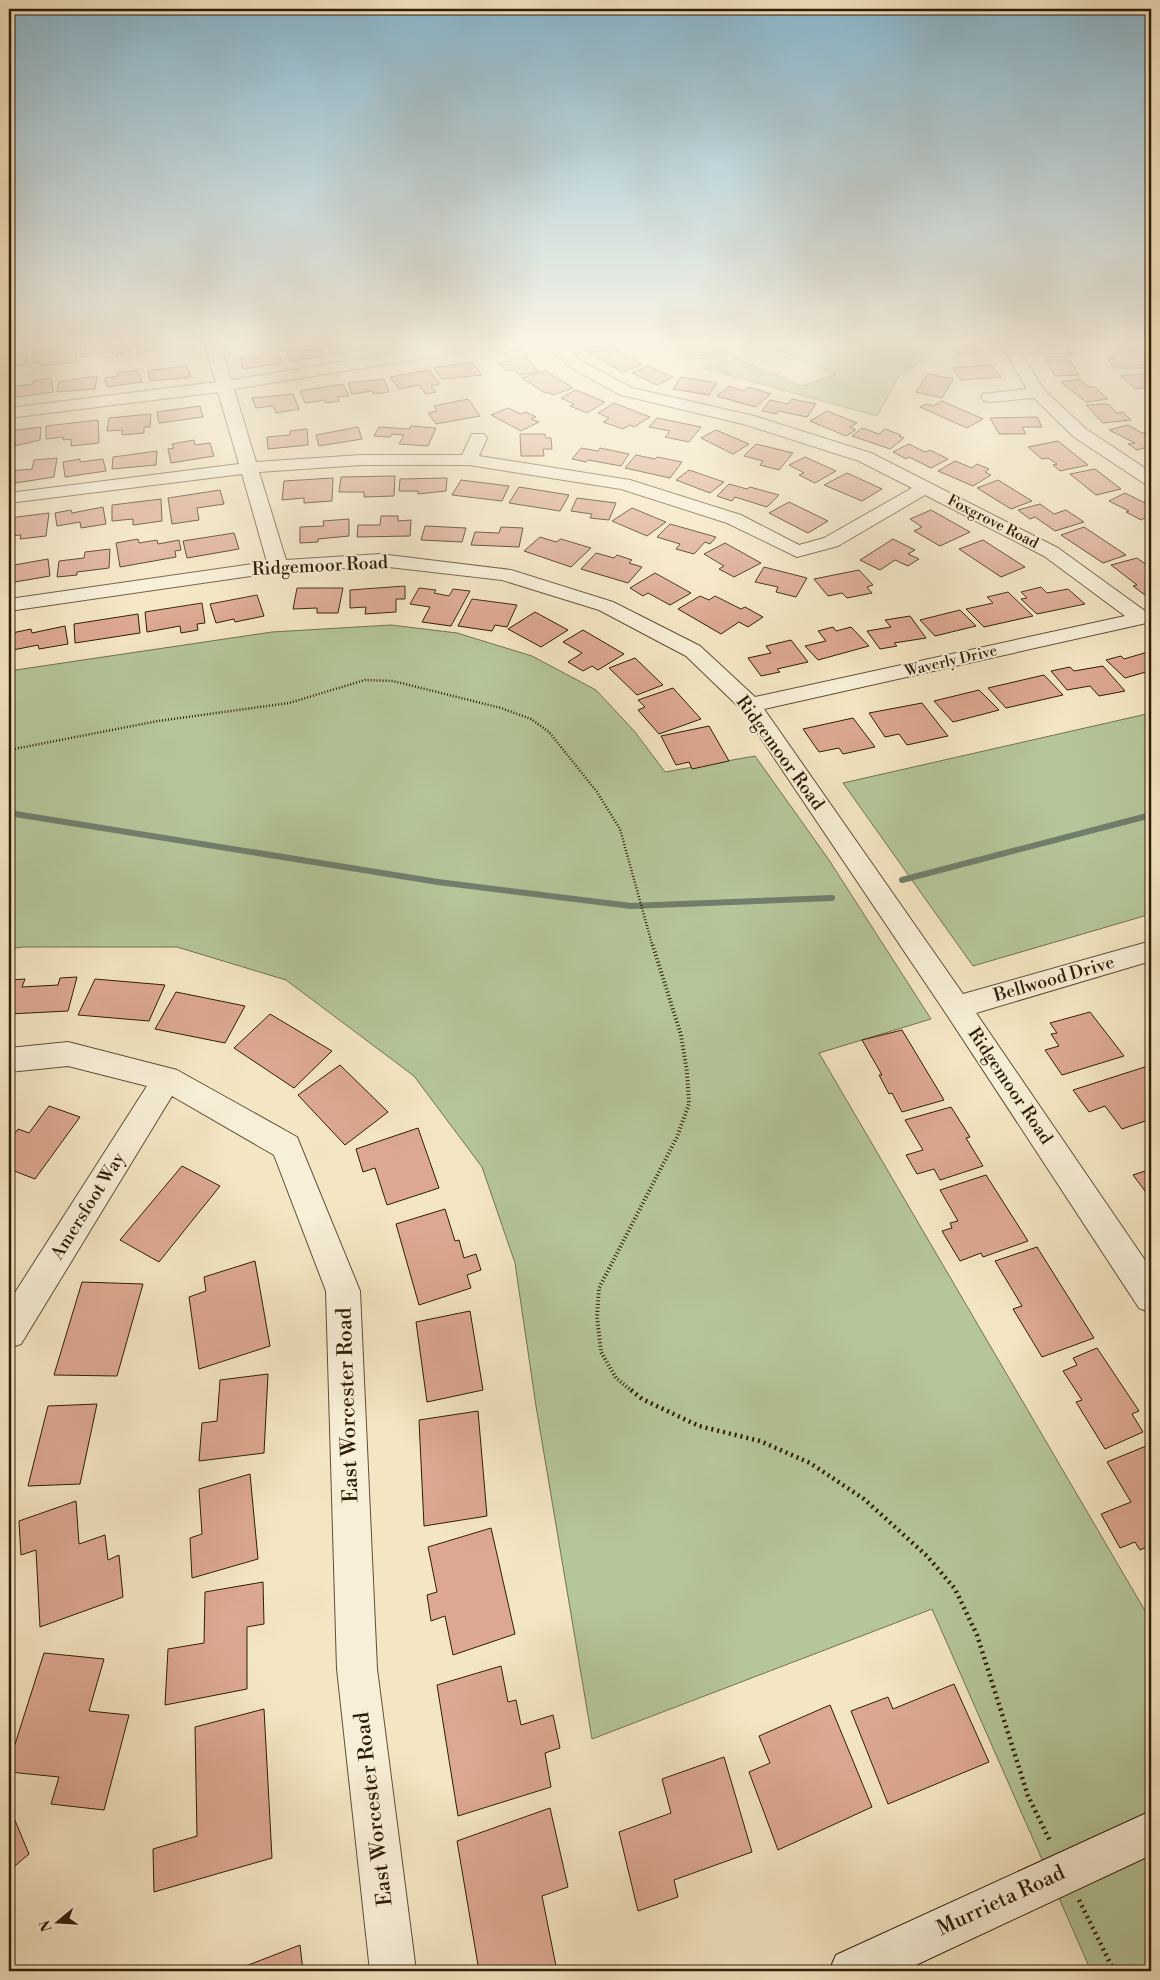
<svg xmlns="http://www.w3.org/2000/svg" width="1160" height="1980" viewBox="0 0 1160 1980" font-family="'Libre Bodoni',serif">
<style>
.green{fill:#b5c699;stroke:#727250}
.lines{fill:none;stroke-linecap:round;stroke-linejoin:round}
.stream{stroke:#707f6d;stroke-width:6}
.building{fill:#dda891;stroke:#2e1d06}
.lane-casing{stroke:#604f35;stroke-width:2}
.street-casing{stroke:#604f35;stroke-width:2}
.secondary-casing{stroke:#2e1d06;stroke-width:2}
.path-far2{stroke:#2e1d06;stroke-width:2.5;stroke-dasharray:1 2;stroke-linecap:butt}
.path-far1{stroke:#2e1d06;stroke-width:4;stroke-dasharray:1 2.5;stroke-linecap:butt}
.path{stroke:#2e1d06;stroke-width:4.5;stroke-dasharray:2 4;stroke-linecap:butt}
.lane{fill:#f8efd8;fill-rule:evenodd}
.street{fill:#f8efd8;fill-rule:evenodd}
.secondary{fill:#f8efd8;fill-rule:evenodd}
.labels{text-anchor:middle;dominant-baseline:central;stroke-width:4;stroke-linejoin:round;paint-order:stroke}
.far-street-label{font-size:15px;fill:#2e1d06;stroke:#f8efd8}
.street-label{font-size:18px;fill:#2e1d06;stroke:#f8efd8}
.near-street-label{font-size:21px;fill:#2e1d06;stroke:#f8efd8}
</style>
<rect width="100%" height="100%" fill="#f5e6c3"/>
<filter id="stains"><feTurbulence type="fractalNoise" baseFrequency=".004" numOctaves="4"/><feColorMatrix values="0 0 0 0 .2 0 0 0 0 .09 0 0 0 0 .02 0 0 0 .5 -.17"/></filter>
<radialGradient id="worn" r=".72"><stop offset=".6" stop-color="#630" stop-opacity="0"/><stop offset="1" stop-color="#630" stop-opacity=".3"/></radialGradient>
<path class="green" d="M788 346 929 347 931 356 900 374 877 416 703 368 739 358 740 360 801 386 836 375 777 349Z
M391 625 457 633 532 656 596 690 635 732 665 772 755 756 829 860 931 1019 819 1053 1151 1621V1971H1091L932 1609 592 1739 536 1406 515 1263 482 1167 414 1076 286 980 177 947H23L9 949V671L272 632Z
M1151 713V914L973 966 843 783Z"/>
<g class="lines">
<path class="stream" d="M9 813 438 882 631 906 832 898
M902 880 1151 815"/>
</g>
<path class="building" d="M80 346H129L130 351 117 353 118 356 100 358 99 355 81 357Z
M137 346H163L164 349 138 353Z
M281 346 282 351 278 352 282 363 243 369 240 358 263 355 261 349Z
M369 346 370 348 333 355 328 347Z
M583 346H612L614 348 590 353Z
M678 346H706L686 352Z
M951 346H974L979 353 957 354Z
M1037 346H1067L1073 356 1044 357Z
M1105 346H1143L1146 350 1108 351Z
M76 347 77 362 41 366V362L33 363V352Z
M321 348 324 356 290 361 287 352Z
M523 349 528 354 524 355 539 372 520 375 515 370 506 371 499 363 510 361 502 353Z
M618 350 642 365 622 372 598 357Z
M27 352 28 364 9 367V355Z
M1111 353H1148L1151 358V362H1141L1145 368H1114L1107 358H1115Z
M1046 360H1070L1079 375 1055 376Z
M472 362 482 375 442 379 434 368Z
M991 365 1001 377 961 380 952 368Z
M187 366 191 377 150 381 148 371Z
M648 366 673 377 657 385 632 373Z
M138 370 142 382 107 387 105 378 118 376 117 373Z
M429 370 440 384 431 386 436 392 426 394 419 385 399 389 390 377Z
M545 371 573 388 553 395 548 392 545 393 522 378Z
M1151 373V387L1135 389 1121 376Z
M928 374 953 379 942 398 916 392Z
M97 376 95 389 57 392 59 382Z
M681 377 717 383 709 395 673 389Z
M51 378 53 392 11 398 10 387 33 384V381Z
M384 379 389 392 374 394 372 391 352 394 348 383Z
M1079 379 1089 387 1093 386 1108 399 1086 402 1061 382Z
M343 384 349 396 337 397 339 401 326 403 325 400 305 403 300 391Z
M729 386 744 391 748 387 771 394 755 407 717 396Z
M576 390 605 402 587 413 570 406 574 404 561 398Z
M293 394 299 409 276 413 273 406 256 408 252 398Z
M468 399 480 416 436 424 428 413 437 411 434 406Z
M792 399 816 404 807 417 778 411 777 414 762 411 770 400 788 404Z
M942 401 983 419 967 428 920 407 927 404 933 406Z
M614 403 650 417 634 427 630 425 623 429 603 422 609 418 598 413Z
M1108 404 1117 413 1123 412 1131 420 1103 423 1086 405Z
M200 406 203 417 159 423 157 412Z
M508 408 521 414 526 412 536 417 531 419 539 422 521 431 491 415Z
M827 411 857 423 850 427 856 430 846 436 810 421Z
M151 414 150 427H144V433L122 435V430L107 431 109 418Z
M1037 417 1042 427H1022L1026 434H999L990 418Z
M657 418 701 427 689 442 665 437 670 431 649 427Z
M98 420 99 443 71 446V439L63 440V437L46 439V426Z
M1128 425 1142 433 1147 432 1151 435V446L1137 450 1128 444 1135 443 1109 430Z
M411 426 436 428 428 446 399 444 404 435 392 434 390 437 374 436 379 427 409 429Z
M41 427 40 440 15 446V443L9 444V431Z
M358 427 362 439 319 446 316 435Z
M862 428 879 434 885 429 901 435 899 436 904 438 890 449 852 436Z
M307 429 308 445 268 449 267 437 290 435V431Z
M716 430 749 444 733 454 701 438Z
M520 434H545L546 438H551L552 449H543L544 456H521Z
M194 440 195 445 210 443 214 456 171 463 168 449 174 448 172 444Z
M1058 441 1088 465 1060 471 1053 465 1057 464 1048 458 1042 459 1028 447Z
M756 444 793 453 779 470 760 465 763 461 744 456Z
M909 444 925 452 930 450 948 459 931 468 909 457 906 459 893 452Z
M581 448 598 451 600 448 629 454 621 466 588 460 586 462 572 459Z
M157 451 156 465 112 469 113 457Z
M636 455 655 459 657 457 682 462 670 478 625 468Z
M805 457 836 471 815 483 799 475 804 473 789 465Z
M57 458 54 477 9 484 10 471 32 469 34 460Z
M80 459V462L103 459 106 471 65 477 63 462Z
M955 461 972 468 977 464 989 469 985 472 991 475 973 486 938 471Z
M1095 469 1121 489 1096 495 1070 474Z
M689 470 724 482 710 493 676 480Z
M847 473 882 489 862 501 824 485Z
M395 476 394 496 364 497V492H339L341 477Z
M333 478 332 501 304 503V498L282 500 284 481Z
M447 478 446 491 418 494V491H399L400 479Z
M461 480 509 486 502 501 452 495Z
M998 480 1032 501 1011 509 977 488Z
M729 484 747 489 750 487 779 495 767 507 735 497 732 501 717 496Z
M519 487 569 495 560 511 509 503Z
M220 490 224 504 197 508 199 520 172 524 168 498Z
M1125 493 1151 506V514L1141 520 1126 512 1129 511 1109 501Z
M577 498 616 503 609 520 590 518 592 514 571 511Z
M161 499 162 521 133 525V519L112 521V505Z
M789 502 828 521 808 533 769 513Z
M1040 504 1054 514 1066 510 1084 522 1055 531 1035 517 1030 519 1018 510Z
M103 507 106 524 81 528 80 522 57 526 55 513 71 510 72 513Z
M632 508 666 522 647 536 612 521Z
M931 510 970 532 940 546 914 531 922 527 910 519Z
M49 513 46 536 20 539 21 535 9 536V518Z
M381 516H398V521L411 520 410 536 357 537 358 525H380Z
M349 519V536L318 539V542L300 543V527L324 526 323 521Z
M670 524 716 537 710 544 705 542 694 554 676 549 680 544 657 537Z
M425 526 466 528 462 542 421 540Z
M501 527 523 528 519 547 471 545 475 532 499 533Z
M1084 527 1126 555 1103 563 1061 535Z
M234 533 239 549 187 558 183 541Z
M540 537 556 542 561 539 591 548 571 567 524 551Z
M138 539 139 543 157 540 158 544 179 540 181 550 175 551 176 557 120 567 116 543Z
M893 539 915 550 908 554 919 559 908 566 895 560 880 570 860 560Z
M983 540 1025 567 1001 577 959 549Z
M725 543 761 563 734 577 719 569 724 566 704 554Z
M110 549 109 568 77 572V575L57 577 59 561 84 558 85 552Z
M596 553 614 558 617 555 632 560 629 563 642 567 628 583 581 569Z
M1137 558 1151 568V593L1145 595 1133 586 1137 585 1111 565Z
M48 559 50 576 9 583V566Z
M764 567 807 578 796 597 776 592 778 587 755 582Z
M859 570 873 585 867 587 872 593 847 598 842 593 828 596 814 579Z
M655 573 691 593 670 605 648 593 643 596 630 588Z
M405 586V599H396V612L365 614 366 607 350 608V590Z
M1041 587 1047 593 1068 589 1085 604 1037 614 1021 599 1027 598 1021 592Z
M297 588H343L338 613H317V608L293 609Z
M419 588 436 590 434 593 449 596 453 589 470 591 451 626 422 622 430 607 410 604Z
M1008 592 1033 616 984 627 966 609 993 603 987 597Z
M257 595 264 616 235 622 234 619 216 623 210 604Z
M700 596 709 600 715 596 741 609 745 607 763 617 748 627 739 622 721 634 678 609Z
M472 599 517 605 507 627 495 625 492 631 458 626Z
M202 603 205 623 197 624 198 630 181 633 180 626 147 632 145 612Z
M960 610 976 626 935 636 920 620Z
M535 612 568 630 541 647 508 629Z
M138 614 140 633 75 643 74 624Z
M910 616 926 638 894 643 897 646 880 649 867 631 891 627 885 620Z
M65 626 68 644 39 649 38 645 13 650 12 633 31 629 32 633Z
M833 627 836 631 851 627 869 646 818 660 805 646 826 641 818 631Z
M583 630 624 654 598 670 592 666 583 671 568 662 582 653 563 642Z
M791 640 808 662 777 669 780 672 761 676 748 658 771 653 766 646Z
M1151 651V677L1146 672 1125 678 1106 660 1121 656 1124 659Z
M635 658 663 685 637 695 609 668Z
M1103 666 1125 691 1099 696 1090 686 1067 690 1051 671 1070 667 1074 671Z
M1044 675 1063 695 1006 708 988 688Z
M673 688 701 719 659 734 638 710 645 707 638 700Z
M979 690 999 710 953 722 934 701Z
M922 703 948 736 907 745 899 734 885 737 869 713Z
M853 718 875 747 843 754 839 748 819 752 803 729Z
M709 726 729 761 692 769 689 762 676 765 661 736Z
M77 977 68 1011 9 1014V980L25 979 22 987 58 985 60 978Z
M95 979 165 985 149 1021 78 1015Z
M176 992 245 1006 225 1043 155 1029Z
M1090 1012 1124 1056 1062 1075 1045 1050 1059 1046 1051 1034 1057 1033 1050 1023Z
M270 1014 332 1051 294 1088 234 1048Z
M902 1030 944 1100 902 1112 892 1093 889 1094 879 1075H882L862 1040Z
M340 1065 388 1112 345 1145 298 1095Z
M1151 1065V1119L1122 1129 1105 1106 1089 1112 1073 1090Z
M49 1106 80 1117 35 1179 9 1169V1141L18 1129 29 1133Z
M951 1107 970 1137 966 1138 983 1166 940 1180 934 1169 917 1174 906 1155 923 1150 905 1120Z
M418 1128 439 1188 387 1205 375 1168 363 1172 356 1149Z
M182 1166 220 1186 159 1262 120 1240Z
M1151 1169V1199L1133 1175Z
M986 1175 1028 1241 983 1257 981 1253 960 1261 942 1231 952 1228 950 1223 958 1221 940 1190Z
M445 1209 455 1241 459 1240 464 1258 476 1254 481 1270 467 1275 471 1288 419 1305 396 1224Z
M1037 1247 1094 1338 1042 1357 1013 1309 1022 1306 995 1261Z
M255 1261 270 1346 199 1369 189 1297 206 1291 204 1277Z
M82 1282 143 1284 117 1376 54 1375Z
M470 1311 483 1390 427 1402 416 1322Z
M1097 1348 1139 1411 1132 1414 1143 1432 1105 1449 1076 1402 1082 1400 1063 1371 1077 1365 1073 1358Z
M268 1374 264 1453 199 1461 202 1423 217 1421 220 1380Z
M97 1404 80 1484 28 1486 48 1406Z
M478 1411 487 1516 424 1526 419 1420Z
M1151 1444V1545L1140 1550 1135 1542 1120 1548 1101 1514 1131 1502 1107 1462Z
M250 1474 258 1559 192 1578 190 1538 202 1534 199 1489Z
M76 1501 79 1544 105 1535 108 1560 119 1555 123 1597 40 1627 36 1550 21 1555 19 1521Z
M491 1528 515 1634 453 1655 445 1616 431 1621 427 1595 437 1592 428 1547Z
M263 1582 264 1624 247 1627V1689L165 1705 168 1649 204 1643 205 1592Z
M44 1653 104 1659 89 1711 129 1715 104 1810 51 1804 59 1777 9 1772V1763Z
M501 1666 508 1702 516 1700 521 1725 553 1715 560 1748 545 1753 551 1787 458 1816 437 1685Z
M954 1684 989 1762 888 1804 851 1711 888 1697 893 1709Z
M830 1705 872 1807 778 1850 749 1772 770 1763 759 1736Z
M264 1709 272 1858 154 1892 153 1849 197 1836 195 1727Z
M724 1757 752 1852 674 1880 678 1897 638 1911 619 1832 671 1813 662 1779Z
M9 1806 29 1854 9 1871Z
M550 1808 568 1887 542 1896 557 1971H479L457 1841Z
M300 1945 303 1971H233Z"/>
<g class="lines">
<g class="lane-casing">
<path id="lane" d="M663 346C676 346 686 356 700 355 715 354 728 346 742 346L739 351C712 358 687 365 663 346Z"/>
</g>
<g class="street-casing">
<path id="street" d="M205 346H221L231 380 437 346H475L468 351 234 389 256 462 361 455H462L472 434H484L487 438 479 456 630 480 741 515 799 545 824 538 912 488 859 461 743 424 621 395 571 368 547 346H564L583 362 632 388 754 416 871 453 1058 548 1145 611 1151 610V622L764 709 963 994 1151 941V961L976 1013 1151 1269V1313L1139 1308 947 1015 742 710 686 656 599 610 502 580 380 566 278 572 9 611V599L267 562 242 474 9 503V493L239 464 218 392 9 418V408L216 382ZM361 465H469L621 489 727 523 797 557 838 546 925 495 1044 556 1125 616 755 697 700 646 613 602 511 570 380 554 286 560 259 472Z
M1002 346H1017L1044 390 1086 429 1151 472V485L1145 484 1074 437 1034 398 989 402 983 400 981 397 983 394 1027 389Z
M68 1042 177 1070 297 1137 360 1291 377 1669 416 1971H370L337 1669 326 1291 274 1155 172 1096 21 1344 9 1348V1302L147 1086 68 1066 9 1072V1048Z"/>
</g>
<g class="secondary-casing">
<path id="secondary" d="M1151 1811V1855L903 1971H829L836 1955Z"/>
</g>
<path class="path-far2" d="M9 750 158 721 289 703 365 680 393 681 501 708 531 719 549 732 597 792 620 829 652 944"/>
<path class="path-far1" d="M632 1391 616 1378 601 1352 597 1317 599 1288 677 1137 689 1104 687 1072 681 1035 652 943"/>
<path class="path" d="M631 1390 642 1399 699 1426 760 1441 810 1463 864 1499 927 1556 955 1589 977 1635 1028 1796 1051 1843
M1079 1900 1114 1971"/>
<use href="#lane" class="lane"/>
<use href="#street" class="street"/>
<use href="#secondary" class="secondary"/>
</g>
<linearGradient id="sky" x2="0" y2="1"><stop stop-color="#89b9d2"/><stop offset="0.55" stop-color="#faf4e4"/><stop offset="1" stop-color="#faf4e4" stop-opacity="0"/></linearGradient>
<rect width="1160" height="624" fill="url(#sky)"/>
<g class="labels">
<g class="far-street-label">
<text transform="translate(993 522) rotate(27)">Foxgrove Road</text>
<text transform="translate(951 661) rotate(-13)">Waverly Drive</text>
</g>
<g class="street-label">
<text transform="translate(320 566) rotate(-3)">Ridgemoor Road</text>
<text transform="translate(780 753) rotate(54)">Ridgemoor Road</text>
<text transform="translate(1054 979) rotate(-16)">Bellwood Drive</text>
<text transform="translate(1010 1086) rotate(56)">Ridgemoor Road</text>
<text transform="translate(88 1206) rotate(-58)">Amersfoot Way</text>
</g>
<g class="near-street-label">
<text transform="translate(348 1405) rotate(-92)">East Worcester Road</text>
<text transform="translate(374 1809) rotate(-97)">East Worcester Road</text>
<text transform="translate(1001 1901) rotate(-25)">Murrieta Road</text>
</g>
</g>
<rect width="1160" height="1980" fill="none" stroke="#f5e6c3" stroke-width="30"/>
<rect x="10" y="10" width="1140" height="1960" fill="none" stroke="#2e1d06" stroke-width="2.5"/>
<rect x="15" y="15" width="1130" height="1950" fill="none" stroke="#2e1d06"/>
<g transform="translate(58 1922) rotate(252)" stroke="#f8efd8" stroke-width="4" paint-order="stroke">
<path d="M0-4L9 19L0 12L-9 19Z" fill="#2e1d06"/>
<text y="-8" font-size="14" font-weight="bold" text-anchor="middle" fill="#2e1d06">N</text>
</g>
<rect width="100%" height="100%" filter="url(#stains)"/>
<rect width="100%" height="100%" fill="url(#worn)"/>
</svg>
